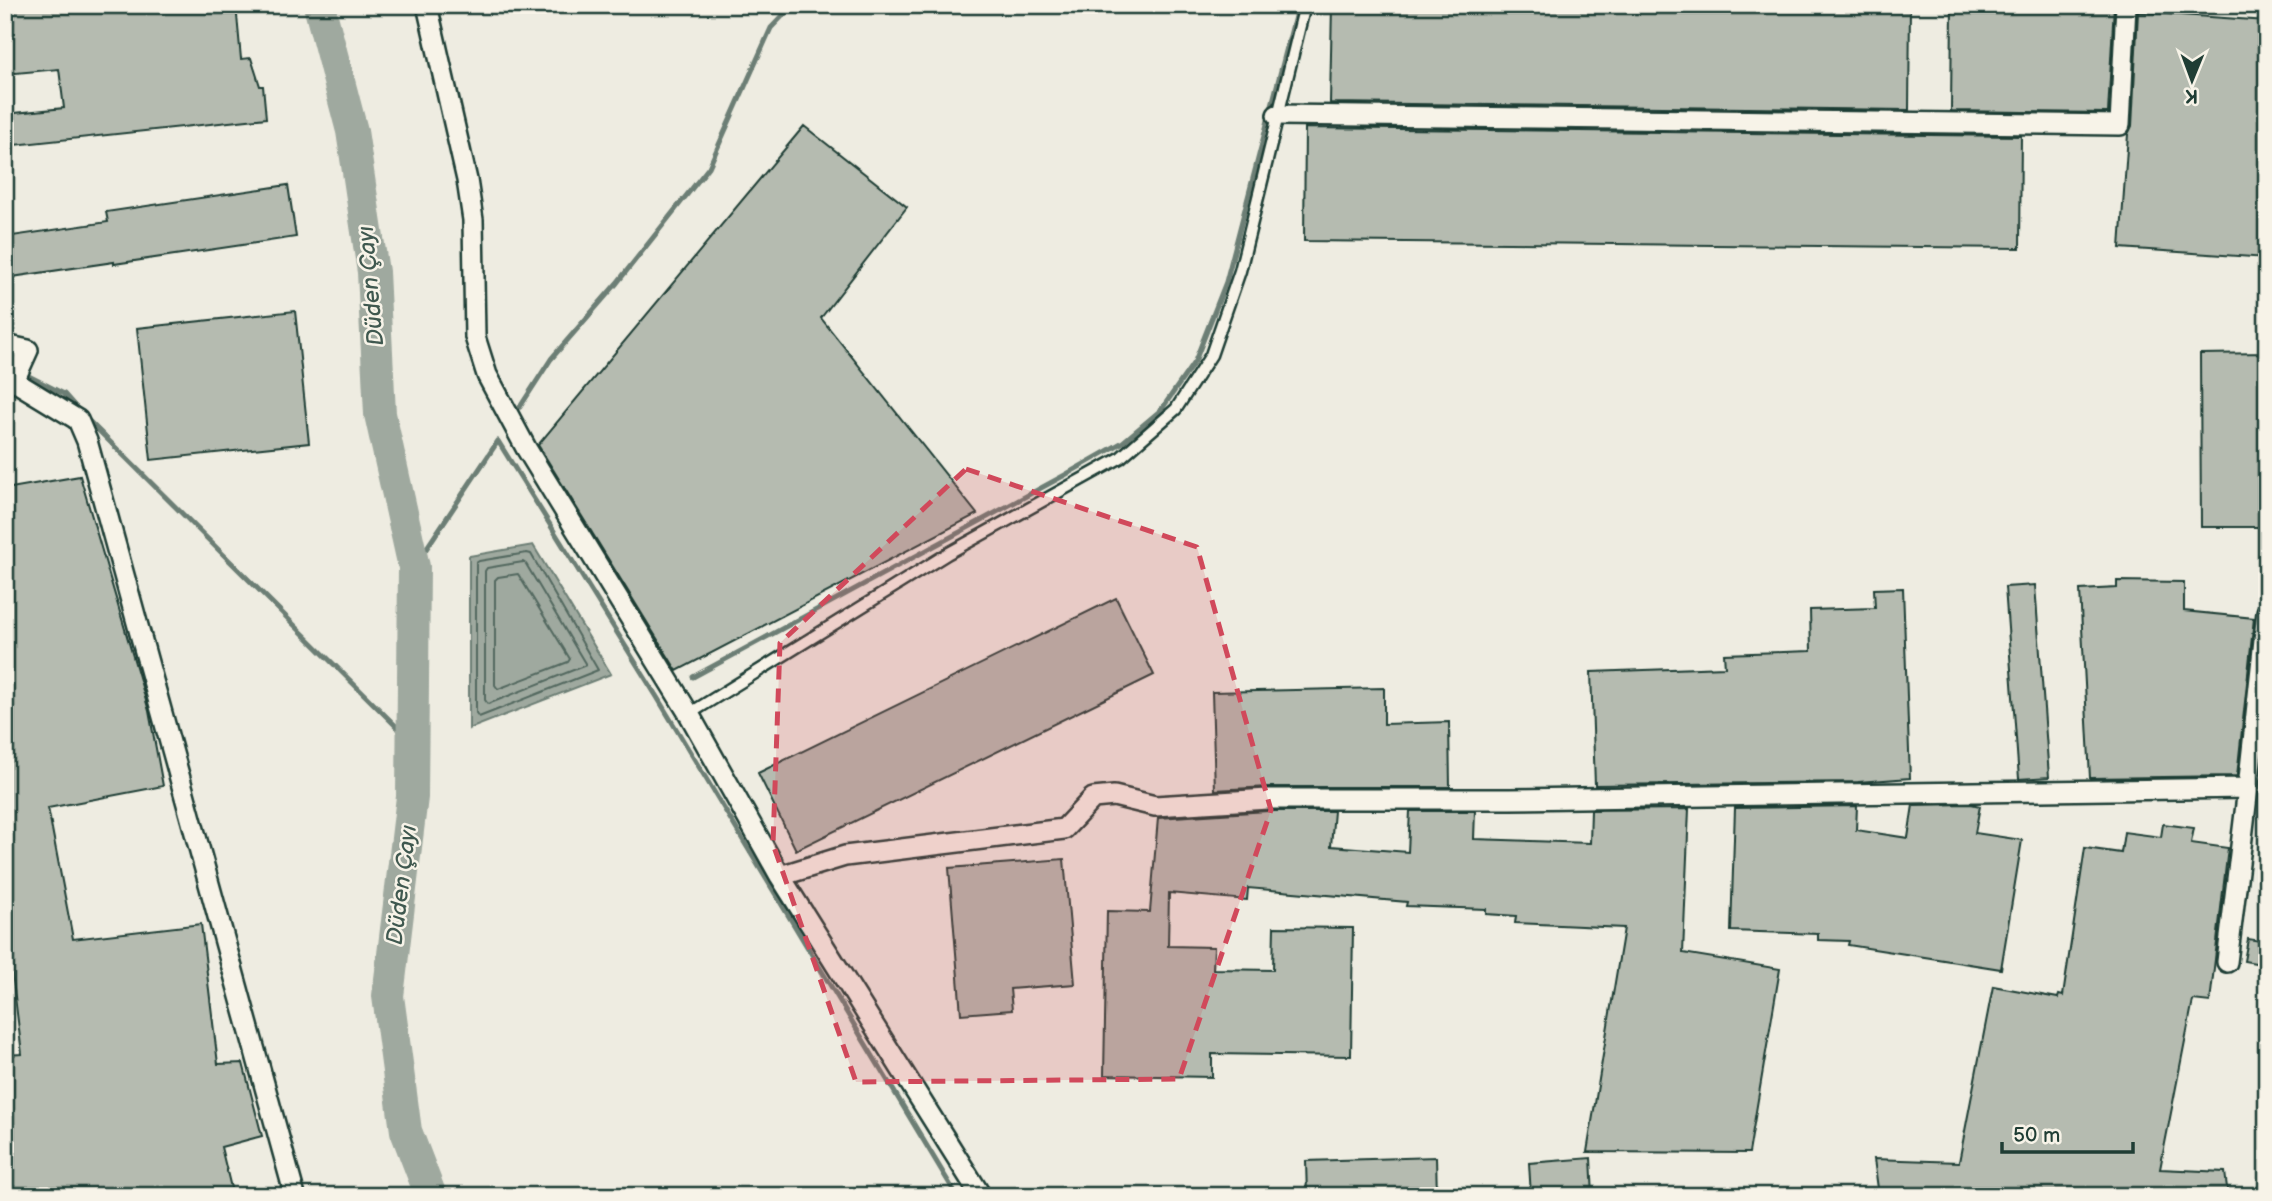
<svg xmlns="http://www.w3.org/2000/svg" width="2272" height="1201" viewBox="0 0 2272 1201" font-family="'Balsamiq Sans',sans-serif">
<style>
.water{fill:#9fa99f;stroke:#6c7e74;stroke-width:2}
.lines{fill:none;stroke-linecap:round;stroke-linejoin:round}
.shore{stroke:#52685f;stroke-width:2}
.stream{stroke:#6c7e74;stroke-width:5}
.river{stroke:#9fa99f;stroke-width:32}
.building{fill:#b5bbb0;stroke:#1f3d34;stroke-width:2}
.service-casing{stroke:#1f3d34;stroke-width:15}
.minor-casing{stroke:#1f3d34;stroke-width:24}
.service{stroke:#f7f3e8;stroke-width:10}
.minor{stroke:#f7f3e8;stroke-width:19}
.marked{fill:#d1495b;fill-opacity:0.2;stroke:#d1495b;stroke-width:5;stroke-dasharray:14 9;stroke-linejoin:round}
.labels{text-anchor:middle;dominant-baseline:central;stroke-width:5;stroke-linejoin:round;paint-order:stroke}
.water-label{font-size:23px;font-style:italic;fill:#3f584f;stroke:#f7f3e8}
</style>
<rect width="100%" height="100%" fill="#eeece1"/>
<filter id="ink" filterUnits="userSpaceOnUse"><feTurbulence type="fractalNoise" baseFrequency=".0143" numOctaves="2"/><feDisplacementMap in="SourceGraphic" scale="14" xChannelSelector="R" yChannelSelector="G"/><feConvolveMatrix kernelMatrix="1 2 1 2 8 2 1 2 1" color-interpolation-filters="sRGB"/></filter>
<g filter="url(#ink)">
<path class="water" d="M533 545 611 674 469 729V556Z"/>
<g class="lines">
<path class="shore" d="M527 553 531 554 598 670 479 717 476 713V563L479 561Z
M523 562 526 564 586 665 488 704 485 700V571L487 568Z
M518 574 570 659 568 662 498 689 495 685V580L498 577Z"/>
<path class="stream" d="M5 364 64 394 79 411
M520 407 551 359 617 283 709 167 771 28 793 5
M85 417 413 743
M414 567 498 441 657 697 957 1196
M693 677 1065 475 1123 442 1161 410 1195 361 1226 282 1298 5"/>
<path class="river" d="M319 5 352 131 373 272 380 414 414 567 412 797 388 996 406 1131 431 1196"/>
</g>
<path class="building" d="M5 5H236L241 59 251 58 260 86H263L266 118 5 146V114L64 108 59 69 5 74Z
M1332 5H1910L1909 110 1330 103Z
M1952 5H2114L2108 113 1951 111Z
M2138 12 2267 21V258L2120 248 2128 134 2132 126Z
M804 126 907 207 821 318 977 514 677 671 538 445Z
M1305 128 2021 136 2020 248 1304 241Z
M288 185 296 237 114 264V262L5 278V237L108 222 106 212Z
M295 311 309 443 151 460 137 328Z
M2267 353V527H2201L2200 354Z
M80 476 149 711 163 786 48 808 73 939 201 924 218 1064 243 1063 262 1136 221 1147 232 1192 216 1196H5V1055L22 1054 8 940 5 941V489Z
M2117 581 2184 582V611L2254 618 2237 776 2090 778 2080 590 2117 588Z
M2035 585 2049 777 2019 779 2005 587Z
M1903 588 1910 778 1858 782 1595 785 1591 672 1725 667 1724 654 1811 651 1810 610 1875 608 1874 589Z
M1116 598 1154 675 796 850 758 773Z
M1384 688V724L1449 722 1450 787H1268L1215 790 1212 692Z
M1971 804 1980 806 1975 833 2022 840 2001 969 1848 945 1849 941 1818 940V934L1731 931 1735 808 1857 806 1856 830 1908 838 1913 805Z
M1689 809 1683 953 1780 969 1749 1153 1587 1152 1624 928 1515 923 1516 916 1486 914V909L1406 906 1407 902 1248 888 1247 900 1169 893 1168 946 1214 947 1213 969 1273 970 1274 927 1353 928 1351 1056 1212 1054V1077L1104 1075 1107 911 1150 912 1158 818 1268 811H1334L1331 846 1408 852 1410 811H1475L1474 839 1590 843 1591 810Z
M2163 824 2194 828 2191 843 2228 848 2210 1002 2193 1000 2160 1169 2225 1172 2228 1196H1879L1874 1159 1959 1162 1993 986 2058 998 2059 995 2063 996 2085 848 2121 853 2124 832 2161 837Z
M1064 859 1075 984 1010 989 1012 1010 961 1014 949 868Z
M2248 939 2267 942V965L2244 961Z
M1436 1157 1437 1196H1307L1306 1161Z
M1591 1158 1593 1196H1531L1529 1163Z"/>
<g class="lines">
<g class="service-casing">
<path id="service" d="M689 714 947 554 1120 458 1176 409 1211 355 1240 271 1305 5"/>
</g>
<g class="minor-casing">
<path id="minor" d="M427 5 467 180 473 220 475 337 487 375 526 448 689 714 780 876 981 1196
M1277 115 2120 125 2126 5
M5 345 28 350 14 381 78 420 87 441 295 1196
M2248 788 2267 612
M780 876 845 856 1064 829 1093 798 1114 796 1155 806 1268 799H1509L2248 788 2227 962"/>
</g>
<use href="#service" class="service"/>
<use href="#minor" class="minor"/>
</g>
</g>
<path class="marked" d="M966 469 1197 547 1271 810 1179 1079 856 1082 773 844 780 643Z"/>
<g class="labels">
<g class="water-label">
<text transform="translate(371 286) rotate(-95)">Düden Çayı</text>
<text transform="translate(402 885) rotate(-83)">Düden Çayı</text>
</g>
</g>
<rect width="2272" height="1201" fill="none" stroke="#f7f3e8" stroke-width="28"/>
<rect x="14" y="14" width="2244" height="1173" fill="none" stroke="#1f3d34" stroke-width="2.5" filter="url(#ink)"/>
<g transform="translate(2192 80) rotate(181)" stroke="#f7f3e8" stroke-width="5" paint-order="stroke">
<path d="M0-5L12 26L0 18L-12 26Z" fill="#1f3d34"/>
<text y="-10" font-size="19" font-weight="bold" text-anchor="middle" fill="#1f3d34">K</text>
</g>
<path d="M2002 1142v10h131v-10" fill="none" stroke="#1f3d34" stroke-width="3.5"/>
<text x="2013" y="1142" font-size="21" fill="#1f3d34" stroke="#f7f3e8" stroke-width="5" paint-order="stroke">50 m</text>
</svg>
